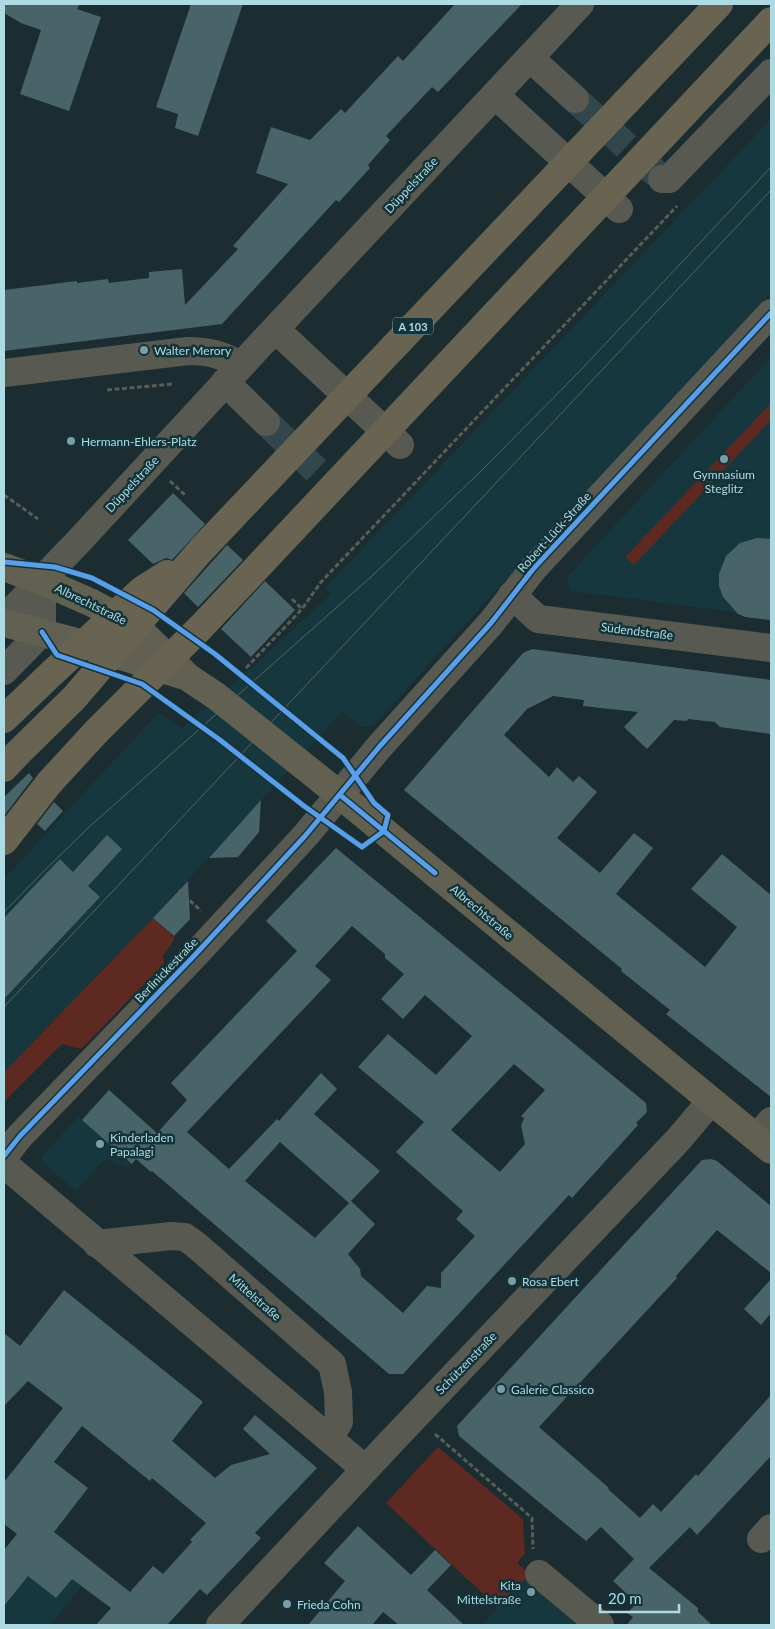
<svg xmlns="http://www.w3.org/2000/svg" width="775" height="1629" viewBox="0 0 775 1629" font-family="Lato,sans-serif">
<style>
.built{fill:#16373d}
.green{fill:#5d2920}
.building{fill:#496469;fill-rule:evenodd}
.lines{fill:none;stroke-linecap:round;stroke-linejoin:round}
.minor-tunnel{stroke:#31474c;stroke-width:28;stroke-dasharray:28 14;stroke-linecap:butt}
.path{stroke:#585d57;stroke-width:3;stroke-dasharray:5 2.5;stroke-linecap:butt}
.minor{stroke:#585950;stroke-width:28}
.major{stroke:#626050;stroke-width:28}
.highway{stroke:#686451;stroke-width:28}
.tram{stroke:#5a6360;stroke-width:1}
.highway-bridge{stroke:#686451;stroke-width:28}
.cycleway-casing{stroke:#133339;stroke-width:8}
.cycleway{stroke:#5a9eea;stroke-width:5}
.poi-dot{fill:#7b9da5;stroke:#133339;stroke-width:2}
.labels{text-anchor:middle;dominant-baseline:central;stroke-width:5;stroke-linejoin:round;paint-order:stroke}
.shield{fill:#133339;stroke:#80a8b0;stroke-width:1}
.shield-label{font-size:11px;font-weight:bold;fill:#aedae3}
.street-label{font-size:12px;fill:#aedae3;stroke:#133339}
.poi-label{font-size:12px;fill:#aedae3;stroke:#133339;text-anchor:start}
</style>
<rect width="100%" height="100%" fill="#1b2d31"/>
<path class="built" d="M771 118V293L478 610 373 726 361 727 342 712 153 918 4 1072V879L158 713 182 728 259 661 331 594 325 588 755 136V135Z
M771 357V618L767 620 755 618 726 611 571 591 567 577Z
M109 1090 157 1133 128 1168 105 1159 76 1191 42 1162V1156L78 1117 82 1120Z
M17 1534 82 1586 50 1625H4V1550Z
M528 1575 588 1625H482Z"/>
<path class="green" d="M771 403V420L634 565 625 557Z
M153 918 175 938 163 956 164 964 81 1049 62 1044 4 1102V1072Z
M438 1447 523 1519 525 1554 517 1563 530 1574 498 1608 386 1503Z"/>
<path class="building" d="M4 4H80L77 9 101 17 69 111 20 94 41 30 21 23 4 13Z
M191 4H243L198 136 175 128 178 114 156 107Z
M455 4H522L438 92 432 87 386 136 390 140 368 165 370 168 339 202 336 200 222 324 4 351V290L77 281V283L108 279 109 283 149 278V272L182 269 185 305 238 249 233 246 288 184 256 173 271 127 310 140 341 109 345 113 398 56 403 61Z
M173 493 205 524 172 560 166 558 153 564 128 540Z
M757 538 771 539V620L745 617 738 614 723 597 719 586V574L726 556 740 543Z
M227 545 243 560 198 607 184 593Z
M265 581 295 610 251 657 221 629Z
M532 649 771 680V734L720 727 715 722 688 719 687 721 674 720 647 749 624 727 638 712 583 706 584 700 553 696 527 709 504 735 549 777 557 767 573 782 579 776 597 792 557 838 600 873 634 833 653 848 616 894 705 967 737 927 691 889 722 854 771 895V1097L666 1014 670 1010 621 971 622 969 404 790 523 653Z
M29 773 33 778 4 816V797Z
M261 800 259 832 238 857 209 858Z
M54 802 63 811 45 831 37 824Z
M107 835 122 849 88 886 100 897 4 999V918L60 859 73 872Z
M336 848 646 1103 647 1112 636 1123 638 1125 572 1198 569 1195 403 1374H389L152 1171 151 1172 136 1159 132 1164 82 1120 109 1090 157 1133 187 1100 171 1083 297 951 266 921ZM352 926 385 954V958L404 974 381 999 403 1019 425 995 472 1036 436 1075 388 1034 358 1067 424 1122 396 1152 463 1211 456 1219 475 1236 441 1273V1288L427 1286 403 1313 361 1276 360 1269 348 1254 375 1224 351 1201 380 1171 314 1114 337 1089 321 1073 279 1121 277 1119 229 1169 187 1132 331 980 315 966ZM514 1064 545 1090 521 1116 524 1118 521 1126 525 1144 500 1172 451 1130ZM280 1142 349 1203 315 1238 245 1181Z
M188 881 190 919 174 936 153 918Z
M711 1159 717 1161 771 1206V1273L717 1230 676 1276 677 1278 539 1427 609 1488 608 1489 640 1518 653 1504 661 1512 696 1474 698 1476 771 1395V1456L697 1535 690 1527 649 1568 698 1608V1612L712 1625H627L633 1617 627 1613 637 1603 613 1581 634 1559 601 1527 586 1541 459 1436 457 1426 702 1160Z
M771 1279V1313L761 1325 744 1309Z
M64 1290 203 1402 172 1441 215 1478 231 1465 270 1454 243 1429 255 1415 317 1468 255 1533 261 1538 207 1595 200 1589 167 1625H96L111 1608 72 1579 56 1598 28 1576 4 1606V1550L17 1534 4 1524V1482L63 1408 28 1381 4 1406V1333L20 1346ZM82 1426 150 1481 152 1478 206 1523 190 1540 192 1542 163 1574 153 1566 130 1592 54 1532 88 1488 54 1462Z
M358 1526 411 1575 435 1550 451 1565 427 1590 464 1625H399L383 1612 372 1625H308L345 1581 324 1563Z"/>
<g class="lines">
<path class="minor-tunnel" d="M575 99 662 179
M266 422 342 495"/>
<path class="path" d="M107 390 173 384
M170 481 186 496
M4 495 38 519
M292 599 302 609
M246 668 302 609 321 582 677 206
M179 890 201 911
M435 1434 532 1518 533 1549"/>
<path class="minor" d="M530 58 575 99
M495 95 619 209
M662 179H669L771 73
M275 329 400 445
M4 373 188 351C211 351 221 355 241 365
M225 382 266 422
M512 595 538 619 771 648
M4 619 79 541 260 345 580 4
M4 671 42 632V581
M757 1138 771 1121
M4 1156 20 1136 193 957 305 836 380 746 491 623 534 568 771 313
M4 1164 365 1469
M97 1244 171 1236 185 1237 196 1245 332 1364 338 1392 339 1422 328 1438
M761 1539 771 1528
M539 1574 600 1625
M220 1625 390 1443 678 1140 711 1101"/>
<path class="major" d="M4 567 42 581 92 603 135 626 189 678 216 696 340 795 771 1150
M4 623 73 641 181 675"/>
<path class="highway" d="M626 102 719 4
M4 719 52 673
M4 768 17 754
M4 841 50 782"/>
<path class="tram" d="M4 912 44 871 88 828 372 576 479 473 578 373 771 167
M4 1007 771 190"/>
<path class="highway-bridge" d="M52 673 142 590 167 574
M17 754 74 698 201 550 626 102
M50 782 96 732 202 626 771 21"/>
<g class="cycleway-casing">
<path id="cycleway" d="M4 562 55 567 92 578 153 610 215 654 343 758 374 803 388 815 384 831 362 847 304 806 220 740 142 684 57 655 42 632
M340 795 435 873
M4 1156 20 1136 193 957 305 836 380 746 491 623 534 568 771 313"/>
</g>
<use href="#cycleway" class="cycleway"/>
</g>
<g class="poi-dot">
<circle cx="144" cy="350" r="5"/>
<circle cx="71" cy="441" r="5"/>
<circle cx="724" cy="459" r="5"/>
<circle cx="100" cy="1144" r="5"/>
<circle cx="512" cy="1281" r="5"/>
<circle cx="501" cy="1389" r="5"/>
<circle cx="531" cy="1592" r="5"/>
<circle cx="287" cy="1604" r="5"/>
</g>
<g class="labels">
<rect class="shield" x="393" y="317.5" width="40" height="17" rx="4"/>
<g class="shield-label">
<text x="413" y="326">A 103</text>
</g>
<g class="street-label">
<text transform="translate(411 185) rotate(-47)">Düppelstraße</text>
<text transform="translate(132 484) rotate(-47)">Düppelstraße</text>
<text transform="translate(554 532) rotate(-48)">Robert-Lück-Straße</text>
<text transform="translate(91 604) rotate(26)">Albrechtstraße</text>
<text transform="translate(637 631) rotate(7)">Südendstraße</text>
<text transform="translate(482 912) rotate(40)">Albrechtstraße</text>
<text transform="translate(166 970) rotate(-46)">Berlinickestraße</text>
<text transform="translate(255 1297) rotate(41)">Mittelstraße</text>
<text transform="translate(466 1363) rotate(-46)">Schützenstraße</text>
</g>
<g class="poi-label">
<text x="154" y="350">Walter Merory</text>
<text x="81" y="441">Hermann-Ehlers-Platz</text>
<text x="724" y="474" text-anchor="middle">Gymnasium<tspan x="724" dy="14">Steglitz</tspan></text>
<text x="110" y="1137">Kinderladen<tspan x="110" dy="14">Papalagi</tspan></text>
<text x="522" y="1281">Rosa Ebert</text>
<text x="511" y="1389">Galerie Classico</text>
<text x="521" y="1585" text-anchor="end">Kita<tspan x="521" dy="14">Mittelstraße</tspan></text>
<text x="297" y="1604">Frieda Cohn</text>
</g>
</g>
<rect width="775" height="1629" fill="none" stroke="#aedae3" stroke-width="10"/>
<path d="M600 1604v8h79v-8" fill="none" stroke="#aedae3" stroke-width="2.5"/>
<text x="608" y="1604" font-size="15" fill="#aedae3" stroke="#133339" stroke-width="4" paint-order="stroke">20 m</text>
</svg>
